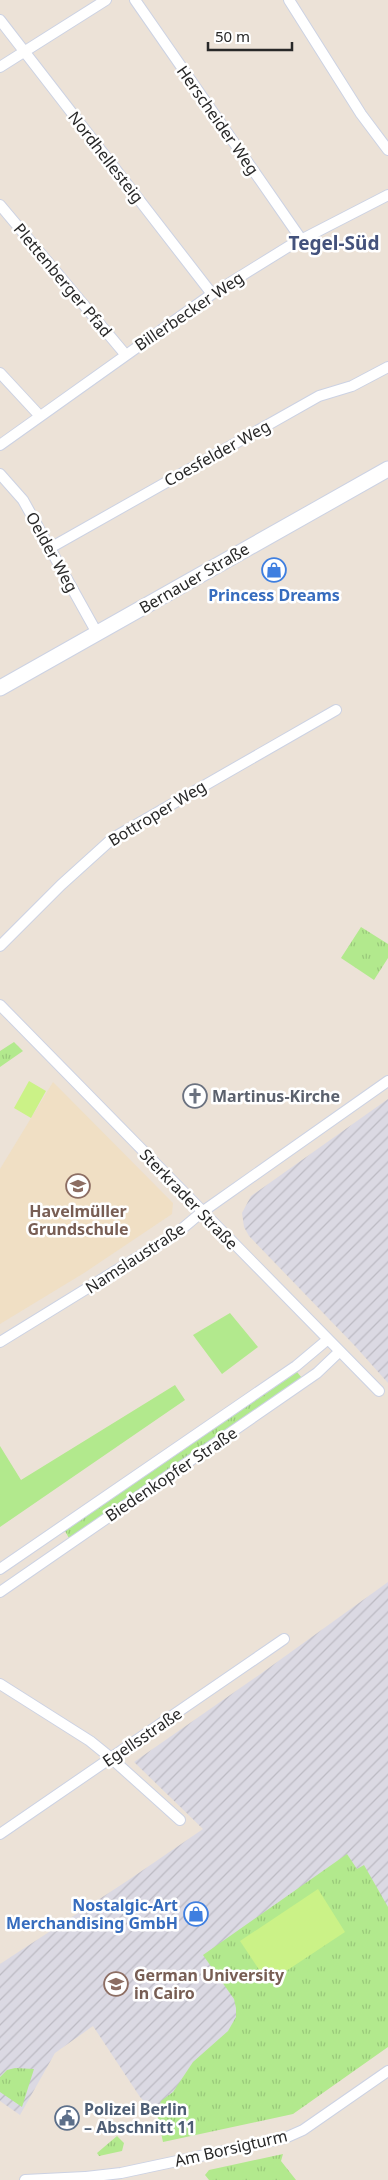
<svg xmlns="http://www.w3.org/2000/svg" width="388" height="2180" viewBox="0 0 388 2180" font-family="'Noto Sans',sans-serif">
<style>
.industrial{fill:url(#industrial-furrows)}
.education{fill:#f0dfc4}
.grass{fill:url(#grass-tufts)}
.garden{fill:#b2e98d}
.pitch{fill:#cbf287}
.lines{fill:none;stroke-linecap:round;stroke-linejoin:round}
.minor-casing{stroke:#ccd2e3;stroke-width:12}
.secondary-casing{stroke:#ccd2e3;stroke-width:17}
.minor{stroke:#fff;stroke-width:10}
.secondary{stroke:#fff;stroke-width:15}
.labels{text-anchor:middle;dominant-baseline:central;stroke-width:5;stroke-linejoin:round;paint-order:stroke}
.street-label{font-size:16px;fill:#282828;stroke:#fff}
.shop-label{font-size:16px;font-weight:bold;fill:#366cbe;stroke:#fff}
.worship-label{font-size:16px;font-weight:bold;fill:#5b616d;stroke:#fff;text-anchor:start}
.education-label{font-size:16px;font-weight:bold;fill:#785e54;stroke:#fff}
.service-label{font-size:16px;font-weight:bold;fill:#4e5e75;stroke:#fff;text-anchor:start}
.quarter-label{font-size:19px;font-weight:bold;fill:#44527c;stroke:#fff}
</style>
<defs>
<pattern id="industrial-furrows" width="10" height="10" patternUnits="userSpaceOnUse" patternTransform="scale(1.25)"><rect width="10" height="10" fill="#dbd9e3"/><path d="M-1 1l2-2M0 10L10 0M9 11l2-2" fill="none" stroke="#bcbac3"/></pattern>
<pattern id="grass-tufts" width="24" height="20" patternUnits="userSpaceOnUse" patternTransform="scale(1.25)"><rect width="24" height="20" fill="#b2e98d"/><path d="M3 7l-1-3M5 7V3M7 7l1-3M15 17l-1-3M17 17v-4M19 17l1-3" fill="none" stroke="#99c87a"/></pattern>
</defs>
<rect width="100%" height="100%" fill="#ece2d7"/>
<path class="industrial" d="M388 1099V1383L355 1346 249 1236 244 1227 242 1213 251 1196Z
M388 1582V2043L301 2104 161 2133 158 2117 140 2097 93 2026 55 2053 20 2115 0 2101V1964L127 1881 203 1829 134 1762 259 1675Z"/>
<path class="education" d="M53 1082 173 1203 172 1214 84 1273 0 1324V1169Z"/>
<path class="grass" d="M361 927 388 944V958L374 980 341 958Z
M14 1042 23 1051 0 1067V1051Z
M297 1372 302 1378 70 1540 65 1531Z
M347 1854 357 1869 364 1865 388 1907V2047L293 2114 163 2142 157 2114 161 2101 173 2092 193 2062 228 2031 236 2017V2008L234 1999 203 1955Z
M15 2068 34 2069 22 2107 0 2092V2077L7 2070Z
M117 2136 124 2143 122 2151 99 2156 97 2153Z
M283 2154 281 2161 296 2180H209L205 2175 209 2170Z"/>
<path class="garden" d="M230 1313 258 1347 222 1374 193 1335Z
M175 1385 185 1400 0 1527V1446L21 1480Z"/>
<path class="pitch" d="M29 1081 46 1091 31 1118 14 1108Z
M318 1889 345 1932 268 1983 240 1941Z"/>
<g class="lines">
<g class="minor-casing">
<path id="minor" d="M135 0 301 239
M289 0 361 114 388 150
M0 20 212 294
M0 67 106 0
M0 205 125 354
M0 373 39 415
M0 445 212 294 291 245 388 195
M0 474 23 500 97 633
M50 548 319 396 352 386 388 367
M0 946 61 885 113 838 336 710
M0 1005 379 1391
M0 1342 177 1233 202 1212 388 1081
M0 1569 296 1366 327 1340
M0 1592 317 1373 339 1352
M0 1684 90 1741 111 1758 180 1820
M0 1834 284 1639
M86 2177 121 2173 285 2138 303 2130 388 2071
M25 2180 85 2177"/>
</g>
<g class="secondary-casing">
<path id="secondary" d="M0 688 388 469"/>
</g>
<use href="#minor" class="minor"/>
<use href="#secondary" class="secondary"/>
</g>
<defs>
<g id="shop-ring" transform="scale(1.25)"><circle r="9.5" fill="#fff" stroke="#3f7fe0" stroke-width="1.5"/><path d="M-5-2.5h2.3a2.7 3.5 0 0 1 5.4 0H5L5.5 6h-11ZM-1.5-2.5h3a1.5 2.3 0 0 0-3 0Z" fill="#3f7fe0"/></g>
<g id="church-ring" transform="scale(1.25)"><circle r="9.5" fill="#fff" stroke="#6b7280" stroke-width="1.5"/><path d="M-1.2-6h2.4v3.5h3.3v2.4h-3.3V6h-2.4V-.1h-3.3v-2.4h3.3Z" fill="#6b7280"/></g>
<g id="school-ring" transform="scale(1.25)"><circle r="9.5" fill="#fff" stroke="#8d6e63" stroke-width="1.5"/><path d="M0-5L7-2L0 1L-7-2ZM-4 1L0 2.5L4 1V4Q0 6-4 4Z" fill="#8d6e63"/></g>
<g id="university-ring" transform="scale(1.25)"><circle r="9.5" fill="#fff" stroke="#8d6e63" stroke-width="1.5"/><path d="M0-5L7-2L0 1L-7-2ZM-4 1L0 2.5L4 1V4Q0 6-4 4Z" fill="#8d6e63"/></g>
<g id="civic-ring" transform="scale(1.25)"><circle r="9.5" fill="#fff" stroke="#5c6f8a" stroke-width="1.5"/><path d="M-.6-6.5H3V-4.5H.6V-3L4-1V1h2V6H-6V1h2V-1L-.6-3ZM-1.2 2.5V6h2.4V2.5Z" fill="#5c6f8a"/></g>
</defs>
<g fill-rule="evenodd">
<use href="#shop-ring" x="274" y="570"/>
<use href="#church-ring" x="195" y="1096"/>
<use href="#school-ring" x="78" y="1186"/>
<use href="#shop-ring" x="196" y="1914"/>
<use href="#university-ring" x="116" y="1984"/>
<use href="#civic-ring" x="67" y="2118"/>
</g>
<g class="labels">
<g class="street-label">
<text transform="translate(218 120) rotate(55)">Herscheider Weg</text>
<text transform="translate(106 157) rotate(52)">Nordhellesteig</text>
<text transform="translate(63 280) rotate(50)">Plettenberger Pfad</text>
<text transform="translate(189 311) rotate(-34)">Billerbecker Weg</text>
<text transform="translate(217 453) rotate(-29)">Coesfelder Weg</text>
<text transform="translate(52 552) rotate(61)">Oelder Weg</text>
<text transform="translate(194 578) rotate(-30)">Bernauer Straße</text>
<text transform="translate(157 813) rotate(-31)">Bottroper Weg</text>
<text transform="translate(189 1199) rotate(46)">Sterkrader Straße</text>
<text transform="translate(135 1258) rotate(-33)">Namslaustraße</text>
<text transform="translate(171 1474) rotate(-34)">Biedenkopfer Straße</text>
<text transform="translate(142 1737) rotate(-34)">Egellsstraße</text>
<text transform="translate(231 2148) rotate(-13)">Am Borsigturm</text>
</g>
<g class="shop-label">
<text x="274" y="595">Princess Dreams</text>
<text x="178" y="1905" text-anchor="end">Nostalgic-Art<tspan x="178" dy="18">Merchandising GmbH</tspan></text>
</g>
<g class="worship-label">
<text x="212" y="1096">Martinus-Kirche</text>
</g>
<g class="education-label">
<text x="78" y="1211">Havelmüller<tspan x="78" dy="18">Grundschule</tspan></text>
<text x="134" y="1975" text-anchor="start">German University<tspan x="134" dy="18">in Cairo</tspan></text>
</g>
<g class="service-label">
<text x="84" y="2109">Polizei Berlin<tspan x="84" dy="18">– Abschnitt 11</tspan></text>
</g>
<g class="quarter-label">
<text x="334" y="243">Tegel-Süd</text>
</g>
</g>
<path d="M208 42v8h84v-8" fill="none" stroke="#282828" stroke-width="2.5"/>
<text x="215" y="42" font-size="15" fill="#282828" stroke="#ffffff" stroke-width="4" paint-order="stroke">50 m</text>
</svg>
